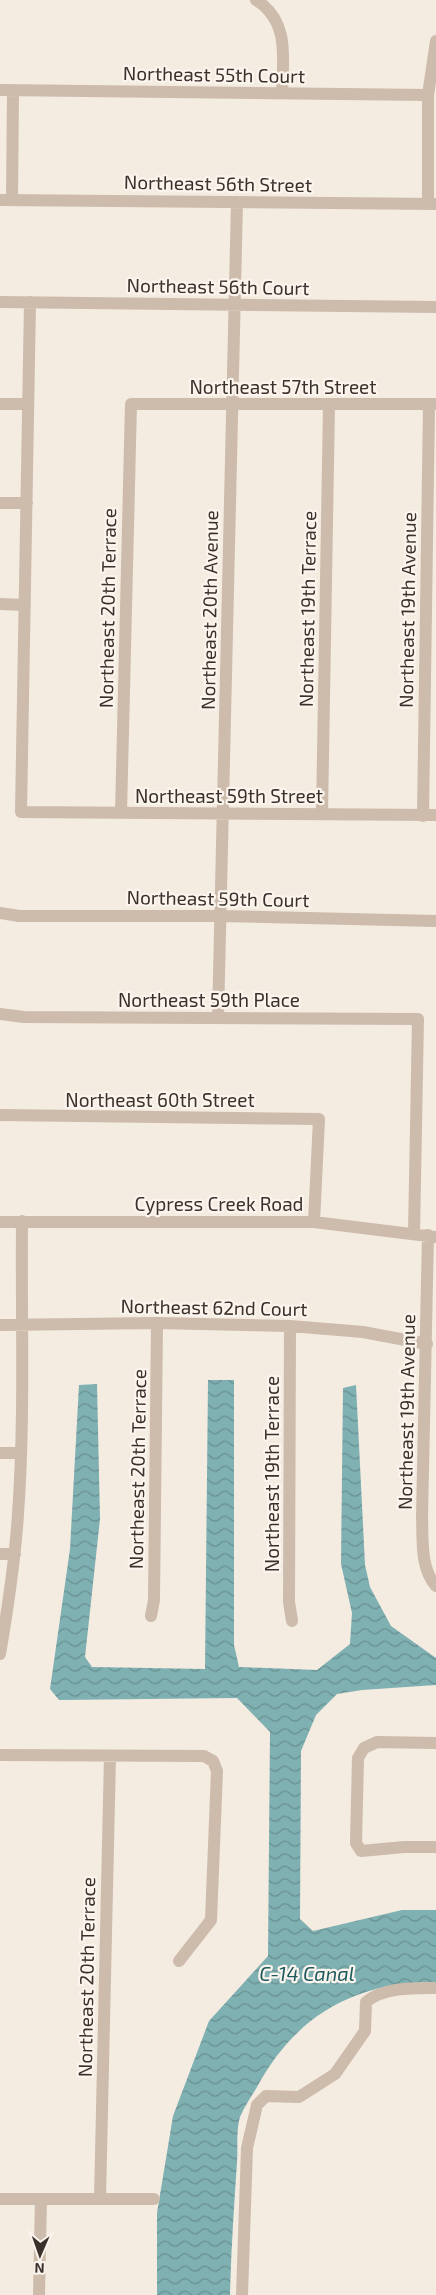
<svg xmlns="http://www.w3.org/2000/svg" width="436" height="2295" viewBox="0 0 436 2295" font-family="'Exo 2',sans-serif">
<style>
.water{fill:url(#water-waves)}
.lines{fill:none;stroke-linecap:round;stroke-linejoin:round}
.minor{stroke:#cdbbac;stroke-width:12}
.labels{text-anchor:middle;dominant-baseline:central;stroke-width:4.5;stroke-linejoin:round;paint-order:stroke}
.street-label{font-size:19px;fill:#3b302b;stroke:#fbf5ee}
.water-label{font-size:20px;font-style:italic;fill:#1f5a5e;stroke:#fbf5ee}
</style>
<defs>
<pattern id="water-waves" width="16" height="10" patternUnits="userSpaceOnUse" patternTransform="scale(1.25)"><rect width="16" height="10" fill="#7fb0b2"/><path d="M0 5q4-4 8 0t8 0" fill="none" stroke="#699091"/></pattern>
</defs>
<rect width="100%" height="100%" fill="#f4ebe1"/>
<path class="water" d="M208 1380H234V1645L239 1667 317 1670 350 1644 352 1613 341 1564 343 1388 356 1385 365 1565 370 1587 391 1626 436 1658V1685L362 1690 337 1694 316 1715 301 1751 300 1919 313 1931 402 1910H436V1982C355 1982 296 2015 257 2087 251 2097 244 2107 240 2117 236 2130 238 2149 237 2162 234 2207 231 2251 230 2295H157V2213L173 2116 209 2021 268 1956 270 1732 237 1698 59 1700 50 1689 70 1549 79 1385 97 1384 100 1519 85 1657 92 1667 205 1669Z"/>
<g class="lines">
<path class="minor" d="M256 0C290 21 283 59 282 93
M0 90 428 95
M0 200 436 204
M12 200 13 90
M428 204V95L436 41
M0 302 436 307
M30 302 21 812 436 815
M0 404H28
M0 503H27
M0 604 25 605
M121 813 131 404H436
M322 814 329 405
M423 816 429 405
M0 913 19 916H221L436 921
M0 1014 24 1017 418 1019 414 1233
M218 1018 237 202
M0 1115 319 1119 314 1222
M0 1222H314L436 1237
M428 1235 422 1517C423 1540 420 1568 436 1586
M0 1325 157 1323 290 1326 363 1332 427 1344
M290 1326 289 1602 292 1621
M0 1453H21
M0 1554H15
M151 1616 154 1600 157 1323
M0 1654C8 1607 15 1561 18 1514 25 1417 21 1319 22 1221
M436 1743 377 1742 364 1748 358 1758 356 1843 361 1851 404 1847H436
M0 1755 204 1756 213 1761 217 1771 211 1920 179 1961
M0 2199H154
M100 2199 110 1756
M39 2295 41 2199
M242 2295 247 2148 257 2105 266 2096 299 2097 335 2074 365 2031 366 2002C384 1987 414 1988 436 1988"/>
</g>
<g class="labels">
<g class="street-label">
<text transform="translate(214 74) rotate(1)">Northeast 55th Court</text>
<text transform="translate(218 183) rotate(1)">Northeast 56th Street</text>
<text transform="translate(218 286) rotate(1)">Northeast 56th Court</text>
<text x="283" y="386">Northeast 57th Street</text>
<text transform="translate(107 608) rotate(-89)">Northeast 20th Terrace</text>
<text transform="translate(307 609) rotate(-89)">Northeast 19th Terrace</text>
<text transform="translate(209 610) rotate(-89)">Northeast 20th Avenue</text>
<text transform="translate(407 610) rotate(-89)">Northeast 19th Avenue</text>
<text x="229" y="795">Northeast 59th Street</text>
<text transform="translate(218 898) rotate(1)">Northeast 59th Court</text>
<text x="209" y="999">Northeast 59th Place</text>
<text x="160" y="1099">Northeast 60th Street</text>
<text x="219" y="1203">Cypress Creek Road</text>
<text transform="translate(214 1307) rotate(1)">Northeast 62nd Court</text>
<text transform="translate(406 1412) rotate(-89)">Northeast 19th Avenue</text>
<text transform="translate(137 1469) rotate(-89)">Northeast 20th Terrace</text>
<text transform="translate(271 1474) rotate(-90)">Northeast 19th Terrace</text>
<text transform="translate(86 1977) rotate(-89)">Northeast 20th Terrace</text>
</g>
<g class="water-label">
<text x="307" y="1973">C-14 Canal</text>
</g>
</g>
<g transform="translate(40 2255) rotate(182)" stroke="#fbf5ee" stroke-width="4" paint-order="stroke">
<path d="M0-4L9 19L0 12L-9 19Z" fill="#3b302b"/>
<text y="-8" font-size="14" font-weight="bold" text-anchor="middle" fill="#3b302b">N</text>
</g>
</svg>
